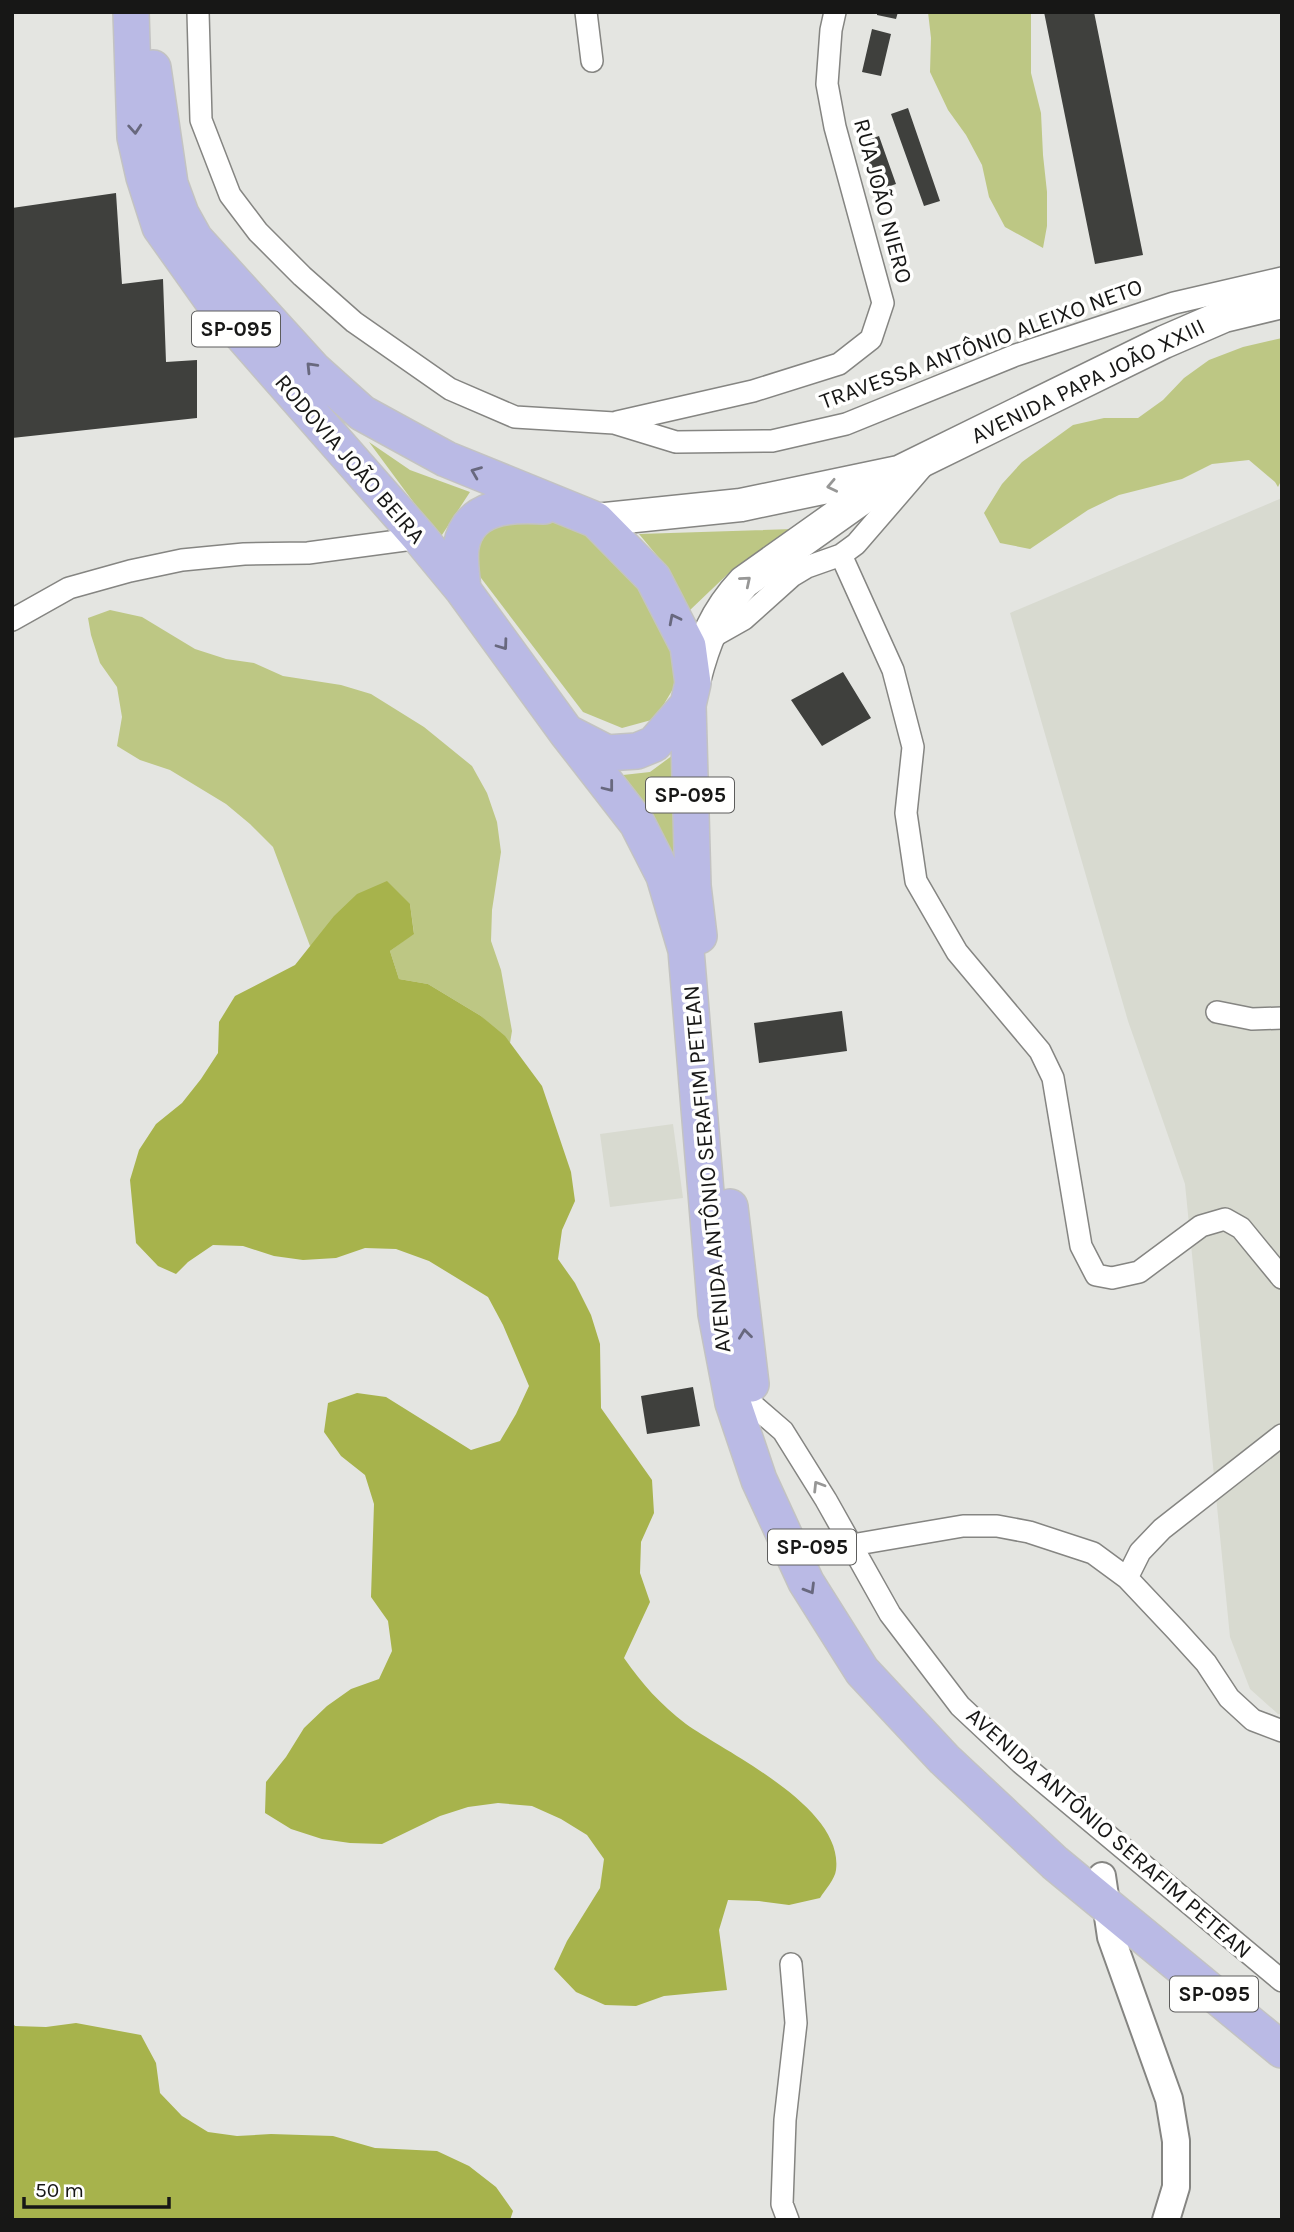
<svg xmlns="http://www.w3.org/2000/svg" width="1294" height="2232" viewBox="0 0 1294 2232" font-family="Karla,sans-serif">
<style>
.built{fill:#d8dad0}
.green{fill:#bdc784}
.forest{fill:#a7b34c}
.building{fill:#3f403d}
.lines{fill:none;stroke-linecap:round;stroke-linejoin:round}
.minor-casing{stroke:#858582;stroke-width:24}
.tertiary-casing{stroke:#858582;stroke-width:30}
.secondary-casing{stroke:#858582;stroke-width:35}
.primary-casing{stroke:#c3c3c2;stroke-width:38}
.minor{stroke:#fff;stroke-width:21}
.tertiary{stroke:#fff;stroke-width:26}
.secondary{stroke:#fff;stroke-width:32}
.primary{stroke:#babae5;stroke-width:35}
.oneway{stroke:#68687e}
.oneway2{stroke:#979796}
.labels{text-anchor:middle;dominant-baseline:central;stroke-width:7;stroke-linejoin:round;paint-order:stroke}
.shield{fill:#fffffe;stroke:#5d5d5c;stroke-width:2}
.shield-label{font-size:21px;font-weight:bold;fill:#171716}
.street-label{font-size:23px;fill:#171716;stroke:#fffffe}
</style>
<rect width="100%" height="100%" fill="#e4e5e1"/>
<path class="built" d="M1282 498V1714H1278L1250 1689 1230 1637 1185 1184 1128 1021 1010 613Z
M673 1124 683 1198 610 1207 600 1134Z"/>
<path class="green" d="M928 12H1031V73L1041 113 1043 155 1047 192V226L1043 248 1005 227 989 197 982 165 966 135 948 110 930 72 931 38Z
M1282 338V479L1278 487 1275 482 1249 460 1212 464 1182 479 1119 495 1088 510 1030 549 1000 543 984 513 1002 484 1022 462 1073 425 1104 418H1138L1163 400 1184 378 1209 360 1243 347Z
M369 442 410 470 470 492 440 538Z
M558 508 650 585 674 641 676 684 655 719 622 728 583 712 478 574 479 539 495 511Z
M793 529 733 569 689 611 669 570 639 534Z
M110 610 142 617 195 649 226 659 254 663 283 676 341 685 371 694 424 727 472 766 487 793 497 822 501 852 492 910 491 941 501 970 512 1031 510 1043 481 1016 428 984 399 979 390 951 414 933 410 904 310 946 273 847 250 824 226 804 170 770 140 760 117 746 122 717 117 687 100 663 91 635 88 618Z
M673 755 677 862 649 809 623 775 650 772Z"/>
<path class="forest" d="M387 881 410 904 414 934 390 951 399 979 428 984 481 1016 505 1036 542 1086 571 1172 575 1201 562 1230 558 1259 575 1283 591 1315 600 1344 601 1408 652 1480 654 1513 641 1542 640 1573 650 1602 624 1658C642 1684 661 1705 686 1724 728 1754 844 1807 836 1870 835 1879 825 1890 820 1898L789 1905 759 1901 728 1900 719 1930 727 1990 664 1996 636 2006 605 2005 576 1992 554 1969 567 1941 600 1888 604 1859 587 1835 561 1819 532 1806 498 1803 468 1807 440 1816 382 1844 350 1843 322 1839 291 1829 265 1813 266 1782 286 1757 304 1728 327 1706 351 1689 379 1679 392 1651 388 1621 371 1597 374 1504 365 1475 341 1456 324 1432 328 1403 357 1393 386 1397 471 1450 500 1441 516 1414 529 1386 503 1325 488 1297 429 1261 396 1249 365 1248 336 1258 303 1260 274 1256 243 1246 213 1245 188 1262 176 1274 158 1266 136 1243 130 1180 139 1150 156 1124 182 1103 201 1079 218 1053 219 1022 235 996 295 965 334 916 357 894Z
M12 2022 15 2026 46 2027 76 2023 141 2035 156 2063 160 2093 182 2116 208 2132 237 2136 271 2134 333 2136 375 2148 437 2151 469 2166 496 2187 513 2211 510 2220H12Z"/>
<path class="building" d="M877 12H898L896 19 877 15Z
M1044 12H1094L1143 255 1095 264Z
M872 29 891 34 881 76 862 72Z
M908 108 940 201 924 206 891 114Z
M879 136 896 184 878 190 862 142Z
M116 193 122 284 163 279 166 362 197 360V418L12 438V208Z
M843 672 871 718 822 746 791 700Z
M842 1011 847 1051 759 1063 754 1023Z
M693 1387 700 1426 647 1434 641 1396Z"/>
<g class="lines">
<g class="minor-casing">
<path id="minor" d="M198 12 201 120 230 195 258 232 302 276 354 322 450 389 515 417 614 423 676 442 772 441 846 424 1016 355 1174 303 1282 278
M586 12 592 61
M617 422 753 391 839 364 871 339 883 303 835 127 827 84 831 30 835 12
M925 464 856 544 841 555 893 670 913 747 906 813 916 881 957 952 1040 1051 1053 1078 1081 1246 1096 1275 1112 1278 1139 1272 1201 1226 1225 1219 1241 1228 1282 1278
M12 620 69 588 130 571 182 560 244 554 308 553 420 538
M705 641 744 619 792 576 807 567 841 555
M1217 1012 1252 1019 1282 1018
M753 1405 783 1431 826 1500 890 1614 960 1706 1021 1763 1282 1981
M852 1545 963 1526H997L1029 1532 1093 1553 1127 1578 1177 1631 1206 1663 1229 1698 1253 1720 1282 1731
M1127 1578 1140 1552 1162 1529 1282 1435
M788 2220 782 2204 785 2120 796 2023 791 1964"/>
</g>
<g class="tertiary-casing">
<path id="tertiary" d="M1102 1876 1111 1937 1169 2099 1176 2141V2187L1166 2220"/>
</g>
<g class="secondary-casing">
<path id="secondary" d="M596 520 741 505 899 472 1164 342 1224 316 1282 302
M694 681C704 642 715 613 744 582L889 479"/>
</g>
<g class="primary-casing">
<path id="primary" d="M131 12 135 137 144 177 160 227 214 303 420 538 463 590 567 733 637 823 664 876 686 950 716 1314 733 1403 759 1480 806 1582 862 1671 944 1759 1055 1863 1282 2050
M153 68 170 184 181 214 195 239 314 370 362 413 446 459 596 520 653 578 688 646 693 683 688 705 654 744 637 751 607 753 570 734
M463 590C462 577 459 560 461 547 468 505 511 504 544 506
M688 705 693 886 699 936
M730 1207 751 1384"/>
</g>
<use href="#minor" class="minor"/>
<use href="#tertiary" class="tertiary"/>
<use href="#secondary" class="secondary"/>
<use href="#primary" class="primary"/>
</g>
<defs><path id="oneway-chevron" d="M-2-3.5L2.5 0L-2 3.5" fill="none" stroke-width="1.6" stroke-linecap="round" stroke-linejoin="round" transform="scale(1.75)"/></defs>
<g class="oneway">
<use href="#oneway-chevron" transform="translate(135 129) rotate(86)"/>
<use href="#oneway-chevron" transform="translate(311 367) rotate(-134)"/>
<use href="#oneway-chevron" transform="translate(476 472) rotate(-158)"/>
<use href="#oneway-chevron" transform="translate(674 619) rotate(-117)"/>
<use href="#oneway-chevron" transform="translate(503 645) rotate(54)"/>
<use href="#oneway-chevron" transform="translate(609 787) rotate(52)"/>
<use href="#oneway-chevron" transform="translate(745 1334) rotate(-97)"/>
<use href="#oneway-chevron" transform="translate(810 1589) rotate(59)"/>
</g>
<g class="oneway2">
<use href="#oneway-chevron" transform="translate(832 486) rotate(168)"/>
<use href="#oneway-chevron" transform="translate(746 581) rotate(-40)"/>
<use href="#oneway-chevron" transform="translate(818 1486) rotate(-122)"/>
</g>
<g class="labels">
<g class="shield">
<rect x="192" y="311.5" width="88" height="35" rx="5"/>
<rect x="646" y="777.5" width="88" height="35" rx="5"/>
<rect x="768" y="1529.5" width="88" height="35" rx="5"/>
<rect x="1170" y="1976.5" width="88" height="35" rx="5"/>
</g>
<g class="shield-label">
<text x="236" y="329">SP-095</text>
<text x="690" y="795">SP-095</text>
<text x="812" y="1547">SP-095</text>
<text x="1214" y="1994">SP-095</text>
</g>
<g class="street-label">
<text transform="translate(883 201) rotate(75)">RUA JOÃO NIERO</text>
<text transform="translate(981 344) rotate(-20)">TRAVESSA ANTÔNIO ALEIXO NETO</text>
<text transform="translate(1088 381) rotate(-26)">AVENIDA PAPA JOÃO XXIII</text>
<text transform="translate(350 459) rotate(49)">RODOVIA JOÃO BEIRA</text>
<text transform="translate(707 1169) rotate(-95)">AVENIDA ANTÔNIO SERAFIM PETEAN</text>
<text transform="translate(1109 1833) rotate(41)">AVENIDA ANTÔNIO SERAFIM PETEAN</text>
</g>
</g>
<rect width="1294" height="2232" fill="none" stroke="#171716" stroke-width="28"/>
<path d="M24 2197v10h145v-10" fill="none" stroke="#171716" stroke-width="3.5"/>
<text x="35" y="2197" font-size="21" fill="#171716" stroke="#fffffe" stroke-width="5" paint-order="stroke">50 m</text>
</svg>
